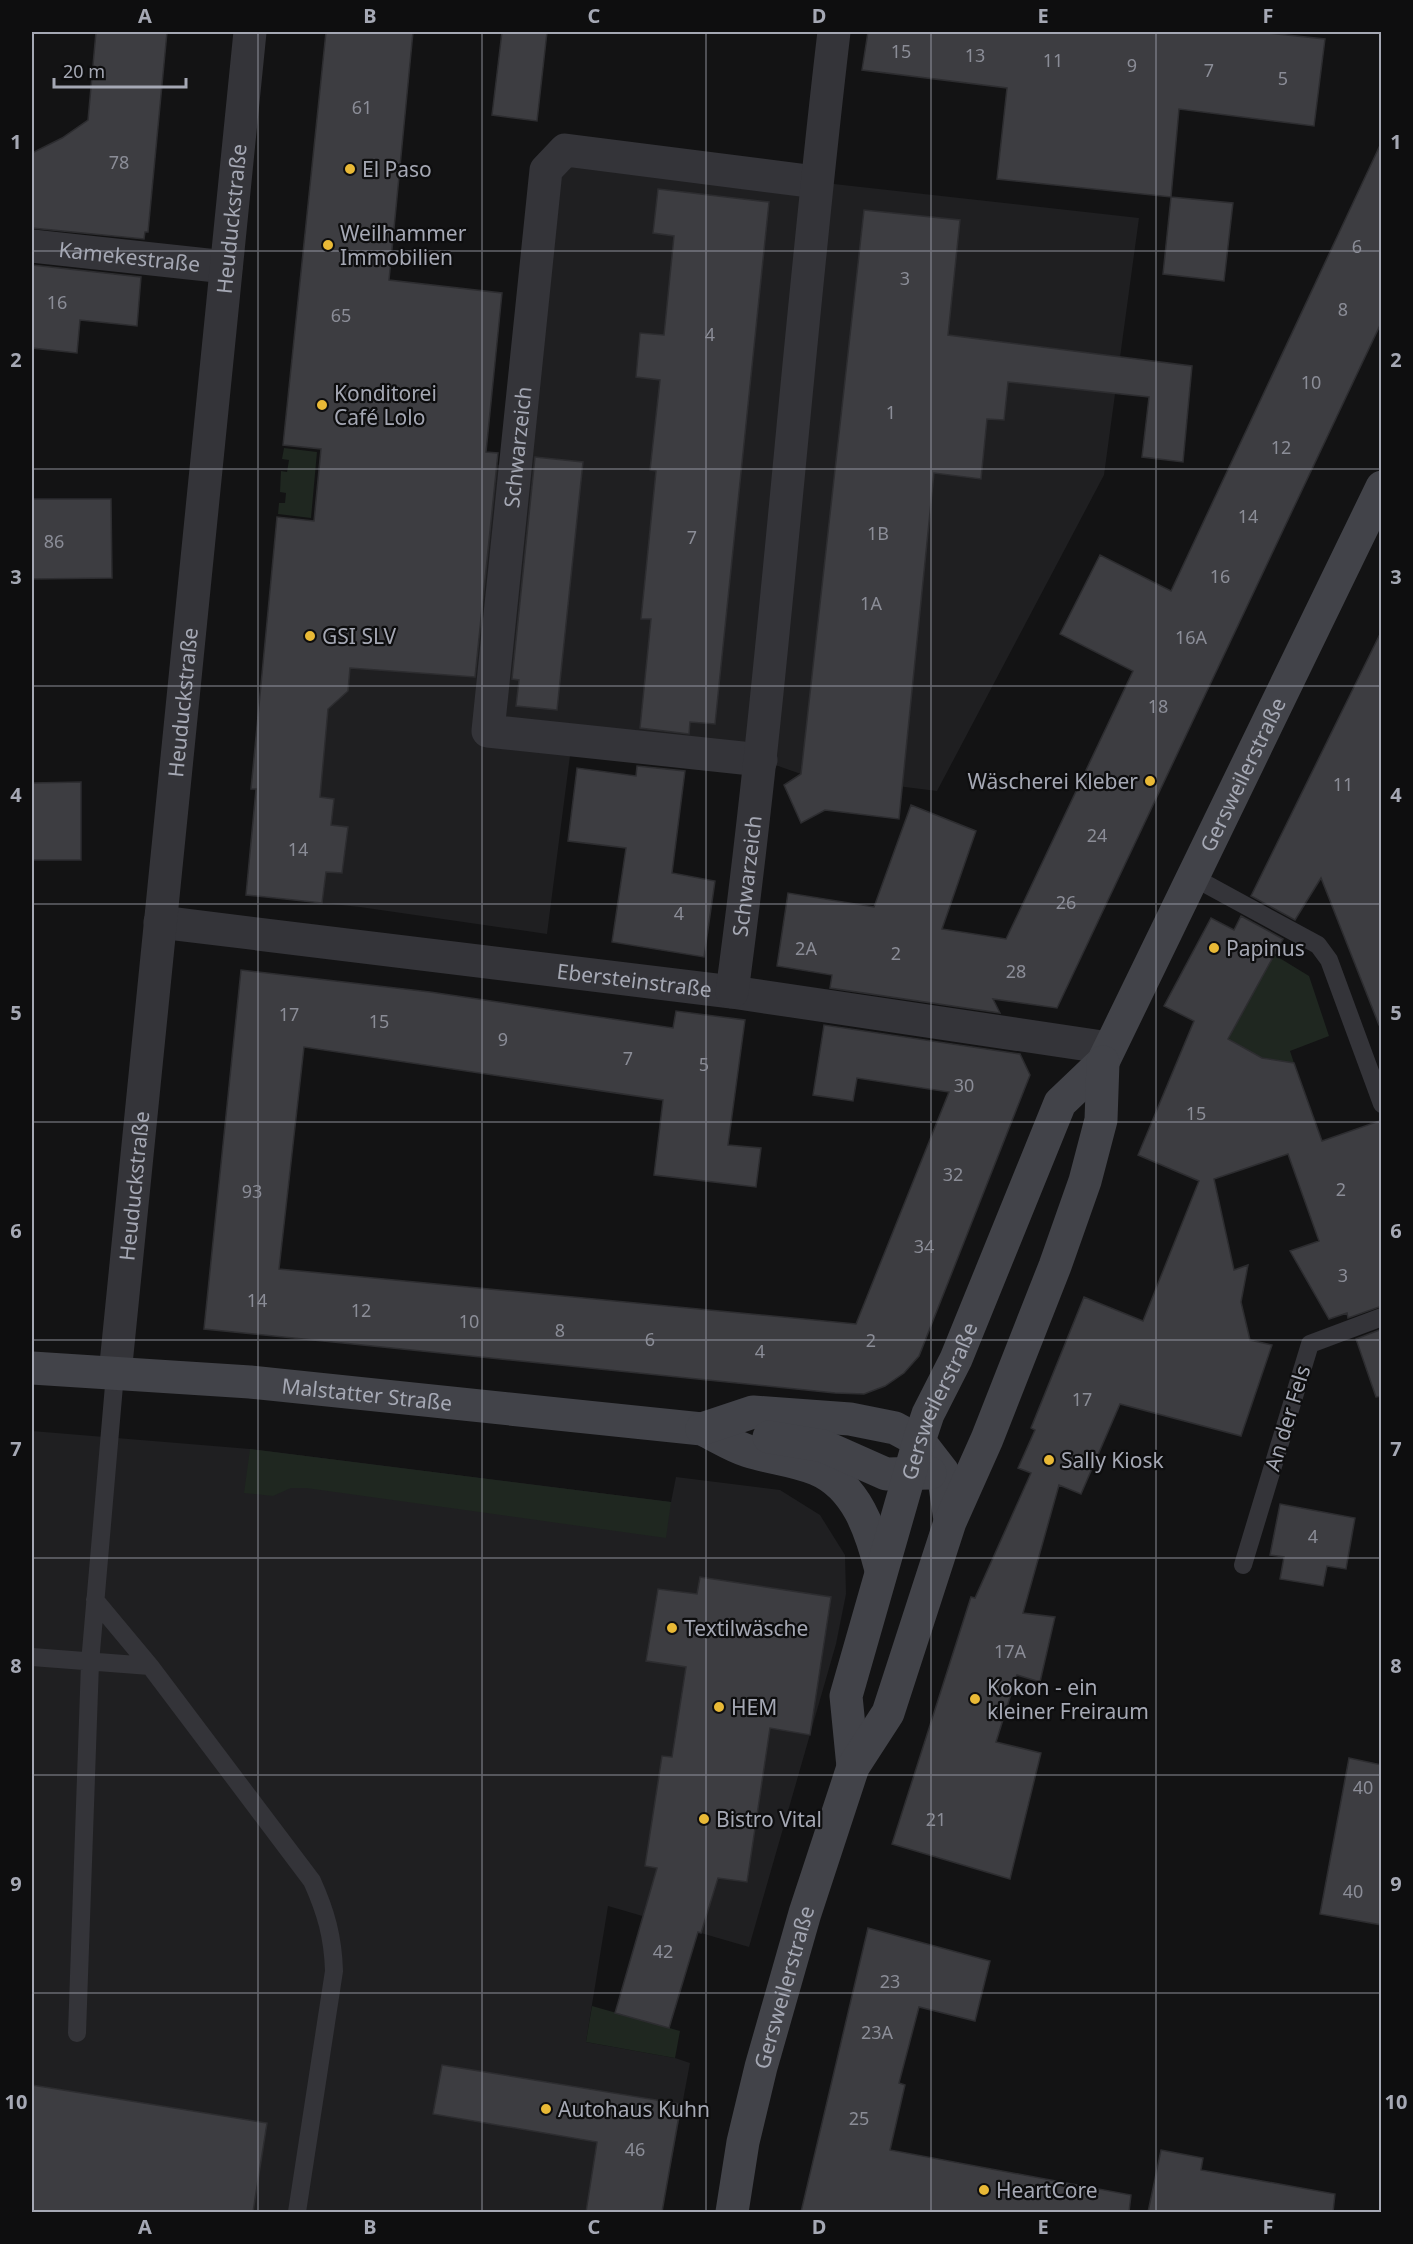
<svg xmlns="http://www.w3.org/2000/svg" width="1413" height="2244" viewBox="0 0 1413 2244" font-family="'Noto Sans',sans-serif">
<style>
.built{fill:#1f1f21}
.green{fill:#1f2720}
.building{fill:#3d3d41;stroke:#2d2d30;stroke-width:1.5}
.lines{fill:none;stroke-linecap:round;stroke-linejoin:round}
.service{stroke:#343439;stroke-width:18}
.minor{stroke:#343439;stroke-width:33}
.tertiary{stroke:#343439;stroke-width:33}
.secondary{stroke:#424349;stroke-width:33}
.grid{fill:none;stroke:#a5a8b4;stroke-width:1.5;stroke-opacity:0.55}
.poi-dot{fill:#e9b936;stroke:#0e0e0f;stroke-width:2}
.labels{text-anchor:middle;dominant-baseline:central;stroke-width:4.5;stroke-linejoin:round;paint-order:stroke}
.number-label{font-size:18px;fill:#8b8d97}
.poi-label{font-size:21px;fill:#a5a8b4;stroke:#0e0e0f;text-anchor:start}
.street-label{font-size:21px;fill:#a5a8b4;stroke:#0e0e0f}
.neatline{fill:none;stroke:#a5a8b4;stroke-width:2}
.grid-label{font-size:20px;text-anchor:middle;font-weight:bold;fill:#a5a8b4}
</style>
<rect width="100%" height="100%" fill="#131314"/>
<path class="built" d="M554 159 816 182 1139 218 1104 475 937 791 801 774 761 760 572 740 547 934 360 907 246 895 256 790 251 789 277 517 314 521 321 449 514 466Z
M32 1431 250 1449 671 1502 676 1477 780 1490 820 1515 845 1555 846 1594 836 1644 749 1947 608 1906 586 2042 675 2058 690 2063 662 2212H32Z"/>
<path class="green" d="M284 448 317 452 311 518 278 514 279 503H285L286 493 280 492 281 471 287 472 289 460 282 459Z
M1273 954 1309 976 1329 1036 1290 1051 1294 1063 1262 1058 1228 1039Z
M250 1449 671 1502 666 1538 306 1488H291L273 1496 244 1493Z
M592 2006 680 2031 675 2058 586 2042Z"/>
<path class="building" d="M96 32H167L148 232H145L144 239 32 228V153L62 138 88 120Z
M326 32H413L389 280 502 293 486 452 498 453 475 677 350 668 348 691 328 709 320 797 334 799 331 825 348 827 342 873 326 872 322 903 246 895 256 789H251L277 517 314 521 321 449 283 445Z
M502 32H547L537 121 492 115Z
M868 32H1259L1325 39 1314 126 1179 109 1171 197 997 179 1007 88 862 70Z
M1382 141V321L1057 1008 993 999 1000 1013 830 988 832 975 777 966 788 893 874 907 911 805 976 831 942 929 1006 939 1133 671 1060 634 1100 555 1171 591Z
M658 189 769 202 715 724 690 722 689 734 640 728 651 619H641L656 471 650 470 660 380 636 377 640 333 664 335 674 236 653 233Z
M1171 197 1233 203 1224 281 1163 274Z
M864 210 960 220 948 335 1192 366 1183 462 1142 457 1149 397 1008 382 1004 420 987 419 981 479 934 473 899 819 825 810 801 823 784 785 801 774Z
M32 265 141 277 137 326 80 320 77 353 32 348Z
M535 457 583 462 557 710 516 706 519 680 512 679Z
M32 499H111L112 578 32 579Z
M1382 630V1025H1379L1321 878 1295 920 1251 896Z
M637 766 685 771 672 873 715 881 704 957 612 942 626 848 568 841 577 768 636 776Z
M81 782V860H32V783Z
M1241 916 1283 939 1228 1039 1262 1058 1294 1063 1322 1141 1382 1120V1306L1348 1318 1347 1313 1329 1319 1290 1251 1319 1241 1288 1154 1214 1179 1234 1270 1248 1265 1241 1302 1250 1340 1272 1345 1241 1436 1120 1404 1081 1494 1059 1485 1023 1613 1055 1617 1040 1682 1017 1675 996 1742 1041 1753 1010 1879 892 1844 971 1597 975 1598 1031 1473 1018 1468 1035 1430 1031 1428 1084 1297 1143 1321 1199 1181 1138 1155 1194 1021 1164 1006 1211 918 1234 930Z
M241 970 430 992 673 1028 676 1011 745 1020 728 1145 761 1148 756 1187 654 1175 663 1100 304 1047 279 1269 856 1324 949 1092 857 1078 853 1101 813 1095 824 1025 1020 1054 1030 1075 919 1356 904 1373 885 1386 864 1394 835 1393 204 1329Z
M1382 1329V1396L1376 1397 1356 1339Z
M1280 1504 1355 1518 1346 1569 1327 1566 1323 1586 1280 1579 1284 1557 1270 1555Z
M700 1577 831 1597 810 1735 770 1728 747 1882 718 1878 701 1933 698 1932 669 2028 615 2013 657 1868 645 1866 662 1756 672 1757 686 1667 646 1661 658 1589 697 1594Z
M1349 1758 1382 1765V1925L1320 1914Z
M868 1928 990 1961 975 2021 919 2007 899 2083 905 2085 890 2150 1131 2195 1129 2212H801Z
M442 2065 681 2104 662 2212H586L597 2142 433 2114Z
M32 2085 267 2123 253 2212H32Z
M1161 2150 1203 2158 1201 2170 1335 2194 1333 2212H1148Z"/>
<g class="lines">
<path class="service" d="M1193 877 1318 945 1329 960 1382 1104
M1243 1565 1310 1344 1382 1317
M95 1600 150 1666 312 1881C326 1912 333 1937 334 1971L297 2212
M32 1657 150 1666
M77 2033 90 1663 115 1374"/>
<g class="minor">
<path id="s1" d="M32 246 226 267"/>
<path id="s2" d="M761 760 488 731 546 170 565 150 816 182"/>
<path id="s3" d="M160 922 732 992 1109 1048"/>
<path id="s4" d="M732 992C775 673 796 351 834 32"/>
</g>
<path class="tertiary" id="s5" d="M115 1374 250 32"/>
<g class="secondary">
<path id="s6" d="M32 1368 250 1382 702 1429C717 1436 732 1446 748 1451 770 1458 794 1460 816 1469 857 1486 871 1531 881 1570"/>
<path d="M702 1429 753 1412 850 1419 895 1428 919 1441 943 1472 950 1520"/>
<path d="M769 1437 823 1446 886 1474 930 1473"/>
<path id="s7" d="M853 1767 846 1696 919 1441 928 1414 956 1359 1060 1103 1103 1062 1382 487"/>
<path id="s8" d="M732 2212 743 2142 761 2067 805 1913 853 1767 888 1713 950 1522 987 1439 1055 1266 1085 1181 1101 1120 1103 1062"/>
</g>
</g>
<path class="grid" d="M258 32V2212M482 32V2212M706 32V2212M931 32V2212M1156 32V2212M32 251H1382M32 469H1382M32 686H1382M32 904H1382M32 1122H1382M32 1340H1382M32 1558H1382M32 1775H1382M32 1993H1382"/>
<g class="poi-dot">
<circle cx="350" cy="169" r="6"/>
<circle cx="328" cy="245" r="6"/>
<circle cx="322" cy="405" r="6"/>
<circle cx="310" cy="636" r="6"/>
<circle cx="1150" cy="781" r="6"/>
<circle cx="1214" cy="948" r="6"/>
<circle cx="1049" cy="1460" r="6"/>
<circle cx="672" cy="1628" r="6"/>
<circle cx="975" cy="1699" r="6"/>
<circle cx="719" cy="1707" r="6"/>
<circle cx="704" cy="1819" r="6"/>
<circle cx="546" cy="2109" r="6"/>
<circle cx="984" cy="2190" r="6"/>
</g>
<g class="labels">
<g class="number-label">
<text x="901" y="51">15</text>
<text x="975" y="55">13</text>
<text x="1053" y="60">11</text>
<text x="1132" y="65">9</text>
<text x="1209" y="70">7</text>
<text x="1283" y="78">5</text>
<text x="362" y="107">61</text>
<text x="119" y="162">78</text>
<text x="1357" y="246">6</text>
<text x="905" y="278">3</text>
<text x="57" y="302">16</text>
<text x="1343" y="309">8</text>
<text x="341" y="315">65</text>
<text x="710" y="334">4</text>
<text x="1311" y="382">10</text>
<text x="891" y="412">1</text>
<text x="1281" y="447">12</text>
<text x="1248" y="516">14</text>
<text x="878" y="533">1B</text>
<text x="692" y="537">7</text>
<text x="54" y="541">86</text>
<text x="1220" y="576">16</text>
<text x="871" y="603">1A</text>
<text x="1191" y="637">16A</text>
<text x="1158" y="706">18</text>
<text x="1343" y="784">11</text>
<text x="1097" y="835">24</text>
<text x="298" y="849">14</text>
<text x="1066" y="902">26</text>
<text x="679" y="913">4</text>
<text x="806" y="948">2A</text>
<text x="896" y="953">2</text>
<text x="1016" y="971">28</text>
<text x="289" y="1014">17</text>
<text x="379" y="1021">15</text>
<text x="503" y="1039">9</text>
<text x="628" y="1058">7</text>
<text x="704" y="1064">5</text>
<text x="964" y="1085">30</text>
<text x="1196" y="1113">15</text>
<text x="953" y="1174">32</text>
<text x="1341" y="1189">2</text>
<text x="252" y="1191">93</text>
<text x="924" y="1246">34</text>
<text x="1343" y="1275">3</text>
<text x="257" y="1300">14</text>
<text x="361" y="1310">12</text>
<text x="469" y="1321">10</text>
<text x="560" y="1330">8</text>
<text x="650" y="1339">6</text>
<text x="871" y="1340">2</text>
<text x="760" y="1351">4</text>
<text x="1082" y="1399">17</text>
<text x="1313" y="1536">4</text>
<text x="1010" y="1651">17A</text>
<text x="1363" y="1787">40</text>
<text x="936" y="1819">21</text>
<text x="1353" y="1891">40</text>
<text x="663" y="1951">42</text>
<text x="890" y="1981">23</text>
<text x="877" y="2032">23A</text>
<text x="859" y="2118">25</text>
<text x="635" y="2149">46</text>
</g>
<g class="poi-label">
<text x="362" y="169">El Paso</text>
<text x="340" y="233">Weilhammer<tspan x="340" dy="24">Immobilien</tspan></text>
<text x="334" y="393">Konditorei<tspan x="334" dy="24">Café Lolo</tspan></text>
<text x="322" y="636">GSI SLV</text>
<text x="1138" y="781" text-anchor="end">Wäscherei Kleber</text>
<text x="1226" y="948">Papinus</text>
<text x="1061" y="1460">Sally Kiosk</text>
<text x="684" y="1628">Textilwäsche</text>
<text x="987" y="1687">Kokon - ein<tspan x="987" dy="24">kleiner Freiraum</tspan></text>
<text x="731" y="1707">HEM</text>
<text x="716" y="1819">Bistro Vital</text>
<text x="558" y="2109">Autohaus Kuhn</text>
<text x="996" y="2190">HeartCore</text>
</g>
<g class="street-label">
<text stroke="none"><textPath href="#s5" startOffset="1161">Heuduckstraße</textPath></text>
<text stroke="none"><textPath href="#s1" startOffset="98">Kamekestraße</textPath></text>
<text stroke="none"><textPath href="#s2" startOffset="560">Schwarzeich</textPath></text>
<text stroke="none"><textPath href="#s5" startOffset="675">Heuduckstraße</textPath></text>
<text stroke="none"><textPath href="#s7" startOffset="1082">Gersweilerstraße</textPath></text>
<text stroke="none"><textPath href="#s4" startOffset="117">Schwarzeich</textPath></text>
<text stroke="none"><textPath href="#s3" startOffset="478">Ebersteinstraße</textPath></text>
<text stroke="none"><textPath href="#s5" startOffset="189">Heuduckstraße</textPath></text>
<text stroke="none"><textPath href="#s6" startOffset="336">Malstatter Straße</textPath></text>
<text stroke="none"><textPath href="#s7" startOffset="381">Gersweilerstraße</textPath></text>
<text transform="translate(1287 1418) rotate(-73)">An der Fels</text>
<text stroke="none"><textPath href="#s8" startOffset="231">Gersweilerstraße</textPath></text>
</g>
</g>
<rect width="1413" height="2244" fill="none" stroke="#0e0e0f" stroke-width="66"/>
<path d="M54 78v9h132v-9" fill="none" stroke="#a5a8b4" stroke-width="3"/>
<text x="63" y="78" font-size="18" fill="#a5a8b4" stroke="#0e0e0f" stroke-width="4.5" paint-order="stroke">20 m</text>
<rect x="33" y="33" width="1347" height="2178" class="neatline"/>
<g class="grid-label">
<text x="145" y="23">A</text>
<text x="370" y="23">B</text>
<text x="594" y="23">C</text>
<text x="819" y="23">D</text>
<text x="1043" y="23">E</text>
<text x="1268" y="23">F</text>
<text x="16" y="149">1</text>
<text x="1396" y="149">1</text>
<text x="16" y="367">2</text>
<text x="1396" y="367">2</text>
<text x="16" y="584">3</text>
<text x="1396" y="584">3</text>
<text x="16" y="802">4</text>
<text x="1396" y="802">4</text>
<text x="16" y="1020">5</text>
<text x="1396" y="1020">5</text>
<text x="16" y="1238">6</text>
<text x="1396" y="1238">6</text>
<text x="16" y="1456">7</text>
<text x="1396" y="1456">7</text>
<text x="16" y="1673">8</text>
<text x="1396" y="1673">8</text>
<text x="16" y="1891">9</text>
<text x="1396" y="1891">9</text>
<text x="16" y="2109">10</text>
<text x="1396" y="2109">10</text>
<text x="145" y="2234">A</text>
<text x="370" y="2234">B</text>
<text x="594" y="2234">C</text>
<text x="819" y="2234">D</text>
<text x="1043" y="2234">E</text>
<text x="1268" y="2234">F</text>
</g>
</svg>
